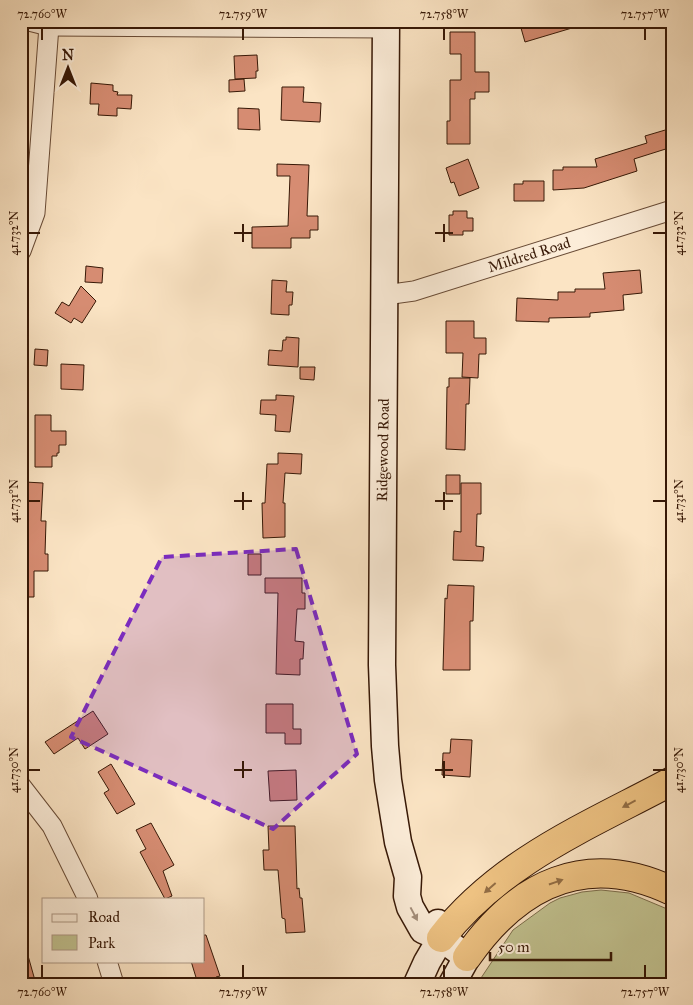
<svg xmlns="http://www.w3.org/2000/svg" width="693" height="1005" viewBox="0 0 693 1005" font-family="'IM FELL Great Primer',serif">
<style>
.green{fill:#c2c391;stroke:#7c6e4c}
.building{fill:#d68c72;stroke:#371806}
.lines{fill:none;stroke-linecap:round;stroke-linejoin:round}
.street-casing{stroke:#684b36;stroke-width:21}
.secondary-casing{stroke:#371806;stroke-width:29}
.highway-casing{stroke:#371806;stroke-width:30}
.street{stroke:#fcedd9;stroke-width:19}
.secondary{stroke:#fcedd9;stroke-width:26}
.highway{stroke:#eec282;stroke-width:28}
.oneway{fill:#926d44}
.oneway2{fill:#a38d7a}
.marked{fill:#7b2cbf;fill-opacity:0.2;stroke:#7b2cbf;stroke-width:4;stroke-dasharray:10 6;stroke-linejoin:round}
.ticks{fill:none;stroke:#371806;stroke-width:2}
.labels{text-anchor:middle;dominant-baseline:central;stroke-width:4;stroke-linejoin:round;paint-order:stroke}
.street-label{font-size:15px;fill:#371806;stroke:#fcedd9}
.neatline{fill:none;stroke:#371806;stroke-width:2}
.ticks-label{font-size:12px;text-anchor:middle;fill:#371806}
</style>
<rect width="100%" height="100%" fill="#fbe4c4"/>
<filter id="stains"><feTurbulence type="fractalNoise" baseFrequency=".004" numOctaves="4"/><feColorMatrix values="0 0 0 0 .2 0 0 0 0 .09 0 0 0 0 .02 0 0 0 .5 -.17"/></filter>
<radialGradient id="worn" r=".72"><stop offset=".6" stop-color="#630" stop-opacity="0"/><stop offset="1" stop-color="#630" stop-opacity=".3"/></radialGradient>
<path class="green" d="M601 890 629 893 672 911V984H477L513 930 550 903 560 898 582 892Z"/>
<path class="building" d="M519 21H581L582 25 525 42Z
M450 32H475V72H489V92H475V99H470V144H447V121H450V80H461V54H450Z
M257 55 258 71H256V78L235 79 234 56Z
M244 79 245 91 229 92V80Z
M91 83 113 85V91L118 92 117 95H132L131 109 117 108V116L98 115 99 104H90Z
M282 87H304L303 102 321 103 320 122 281 120Z
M238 108 259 109 260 130 238 129Z
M672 128V147L634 159 637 171 584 188 553 190V170H563V167H597L595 159 647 143 645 136Z
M468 159 479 188 459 196 454 182 451 183 446 168Z
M277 164 309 165 307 216H318V230H310V238H291V248H252V227L288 226 290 176H277Z
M523 181H544V201H514V184H523Z
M453 211H467V218H473V231H463V235H449V215H453Z
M86 266 103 268 102 283 85 282Z
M640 270 642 293 623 295 624 310 590 313V317L549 318V322L516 321 517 298 558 300V292H575V289H605L603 273Z
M272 280 287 281 286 292H293L292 305H289V315L271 314Z
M81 286 96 301 82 323 74 318 71 323 55 313 62 302 69 306Z
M446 321H474V338H486V354H479L478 378 462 377 463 353H446Z
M286 337 299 338 298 367 268 365 269 350 282 351 283 340H286Z
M35 349 48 350 47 366 34 365Z
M61 364 84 365 83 390 61 389Z
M300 367H315L314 380 300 379Z
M449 378H470L469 404H466L465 450 446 449 447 387H449Z
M276 395 294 396 290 432 275 431 276 415 260 414 261 400H276Z
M35 415H51V431H66V445H59V453H57V456H52V467H35Z
M278 453 302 454 301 474 285 473 283 503H285V537L263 538 262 503H265L267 464H278Z
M446 475H460V494H446Z
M25 482 43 483 41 521H46L45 554H48V571H34V597H21V499H24Z
M461 483H481V514H477L476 546 484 547 483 561 453 560 454 531 461 532Z
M248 554H261V575H248Z
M265 578H302V593H305V609H297L295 641 304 642 303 659H300V675L276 674 278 593H265Z
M448 585 474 586 473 621H470V670H443L445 598 447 599Z
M266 704H293V729H301V744H285V733H266Z
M93 711 108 734 85 749 78 738 54 754 45 742Z
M451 739 472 740 470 777 442 775 443 753H450Z
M111 764 135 804 117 814 104 793 109 790 98 772Z
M296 770 297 800 270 801 268 771Z
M151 823 174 865 163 871 172 896 165 899 140 852 146 849 136 830Z
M268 826H295L297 889 299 888 300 898H302L305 932 286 933 285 919 282 918 278 870H264L263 850H269Z
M204 935H206L220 976 216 977 219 984H198L191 961H204Z
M21 945H25L36 984H21Z"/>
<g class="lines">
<g class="street-casing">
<g id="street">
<path d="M29 21 49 26 386 28"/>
<path d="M21 251 35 213 49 26"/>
<path id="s1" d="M385 295 414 291 672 210"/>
<path d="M21 786 52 826 88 899"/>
<path d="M107 961 114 984"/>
</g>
</g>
<g class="secondary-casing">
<path id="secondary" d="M386 21 382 665 385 746 388 780 398 842 408 877 407 896 410 907 423 930 441 938 467 957 452 984
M417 984 427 962 441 938 438 923"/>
</g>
<g class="highway-casing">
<path id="highway" d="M441 938C501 861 588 826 672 781
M467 957C518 884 586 850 672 891"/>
</g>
<use href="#street" class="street"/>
<use href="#secondary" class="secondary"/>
<use href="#highway" class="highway"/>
</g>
<defs><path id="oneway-solid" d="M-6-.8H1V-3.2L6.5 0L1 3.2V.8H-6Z" transform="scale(1.25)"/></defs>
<g class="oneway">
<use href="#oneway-solid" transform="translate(629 804) rotate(152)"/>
<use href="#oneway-solid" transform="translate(556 882) rotate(-19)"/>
<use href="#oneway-solid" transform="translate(490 888) rotate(139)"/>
</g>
<use class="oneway2" href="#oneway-solid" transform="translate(414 914) rotate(62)"/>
<path class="marked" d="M296 549 357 754 273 829 71 737 162 557Z"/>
<path class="ticks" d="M42 28V40M243 28V40M444 28V40M645 28V40M243 224V242M444 224V242M28 233H40M234 233H252M435 233H453M653 233H666M243 492V510M444 492V510M28 501H40M234 501H252M435 501H453M653 501H666M243 761V778M444 761V778M28 770H40M234 770H252M435 770H453M653 770H666M42 965V978M243 965V978M444 965V978M645 965V978"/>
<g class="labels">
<g class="street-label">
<text stroke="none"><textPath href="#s1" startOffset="150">Mildred Road</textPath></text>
<text transform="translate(383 450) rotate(-89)">Ridgewood Road</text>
</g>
</g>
<rect width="693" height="1005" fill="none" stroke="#fbe4c4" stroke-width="55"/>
<rect x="42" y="898" width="162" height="65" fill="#fcedd9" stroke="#ad9885"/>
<rect x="52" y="914" width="25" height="8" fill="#fcedd9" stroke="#ad9885"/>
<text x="88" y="922" font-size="15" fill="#371806">Road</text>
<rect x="52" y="935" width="25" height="15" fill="#c2c391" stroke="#ad9885"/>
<text x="88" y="948" font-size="15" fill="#371806">Park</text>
<g transform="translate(68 68)" stroke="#fcedd9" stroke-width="4" paint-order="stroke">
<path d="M0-4L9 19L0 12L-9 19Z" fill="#371806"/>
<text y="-8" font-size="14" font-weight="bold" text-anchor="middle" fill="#371806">N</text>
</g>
<path d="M490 952v8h121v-8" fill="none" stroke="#371806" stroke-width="2.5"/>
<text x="498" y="952" font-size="15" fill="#371806" stroke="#fcedd9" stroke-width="4" paint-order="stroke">50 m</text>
<rect x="28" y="28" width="638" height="950" class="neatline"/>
<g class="ticks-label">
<text x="42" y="18">72.760°W</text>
<text x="243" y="18">72.759°W</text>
<text x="444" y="18">72.758°W</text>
<text x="645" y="18">72.757°W</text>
<text transform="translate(14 233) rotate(-90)" y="4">41.732°N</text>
<text transform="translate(679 233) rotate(-90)" y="4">41.732°N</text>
<text transform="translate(14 501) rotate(-90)" y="4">41.731°N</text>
<text transform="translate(679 501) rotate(-90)" y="4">41.731°N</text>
<text transform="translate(14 770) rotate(-90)" y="4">41.730°N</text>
<text transform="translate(679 770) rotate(-90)" y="4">41.730°N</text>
<text x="42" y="996">72.760°W</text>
<text x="243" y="996">72.759°W</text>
<text x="444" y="996">72.758°W</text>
<text x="645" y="996">72.757°W</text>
</g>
<rect width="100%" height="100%" filter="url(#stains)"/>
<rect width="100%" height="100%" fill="url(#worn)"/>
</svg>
